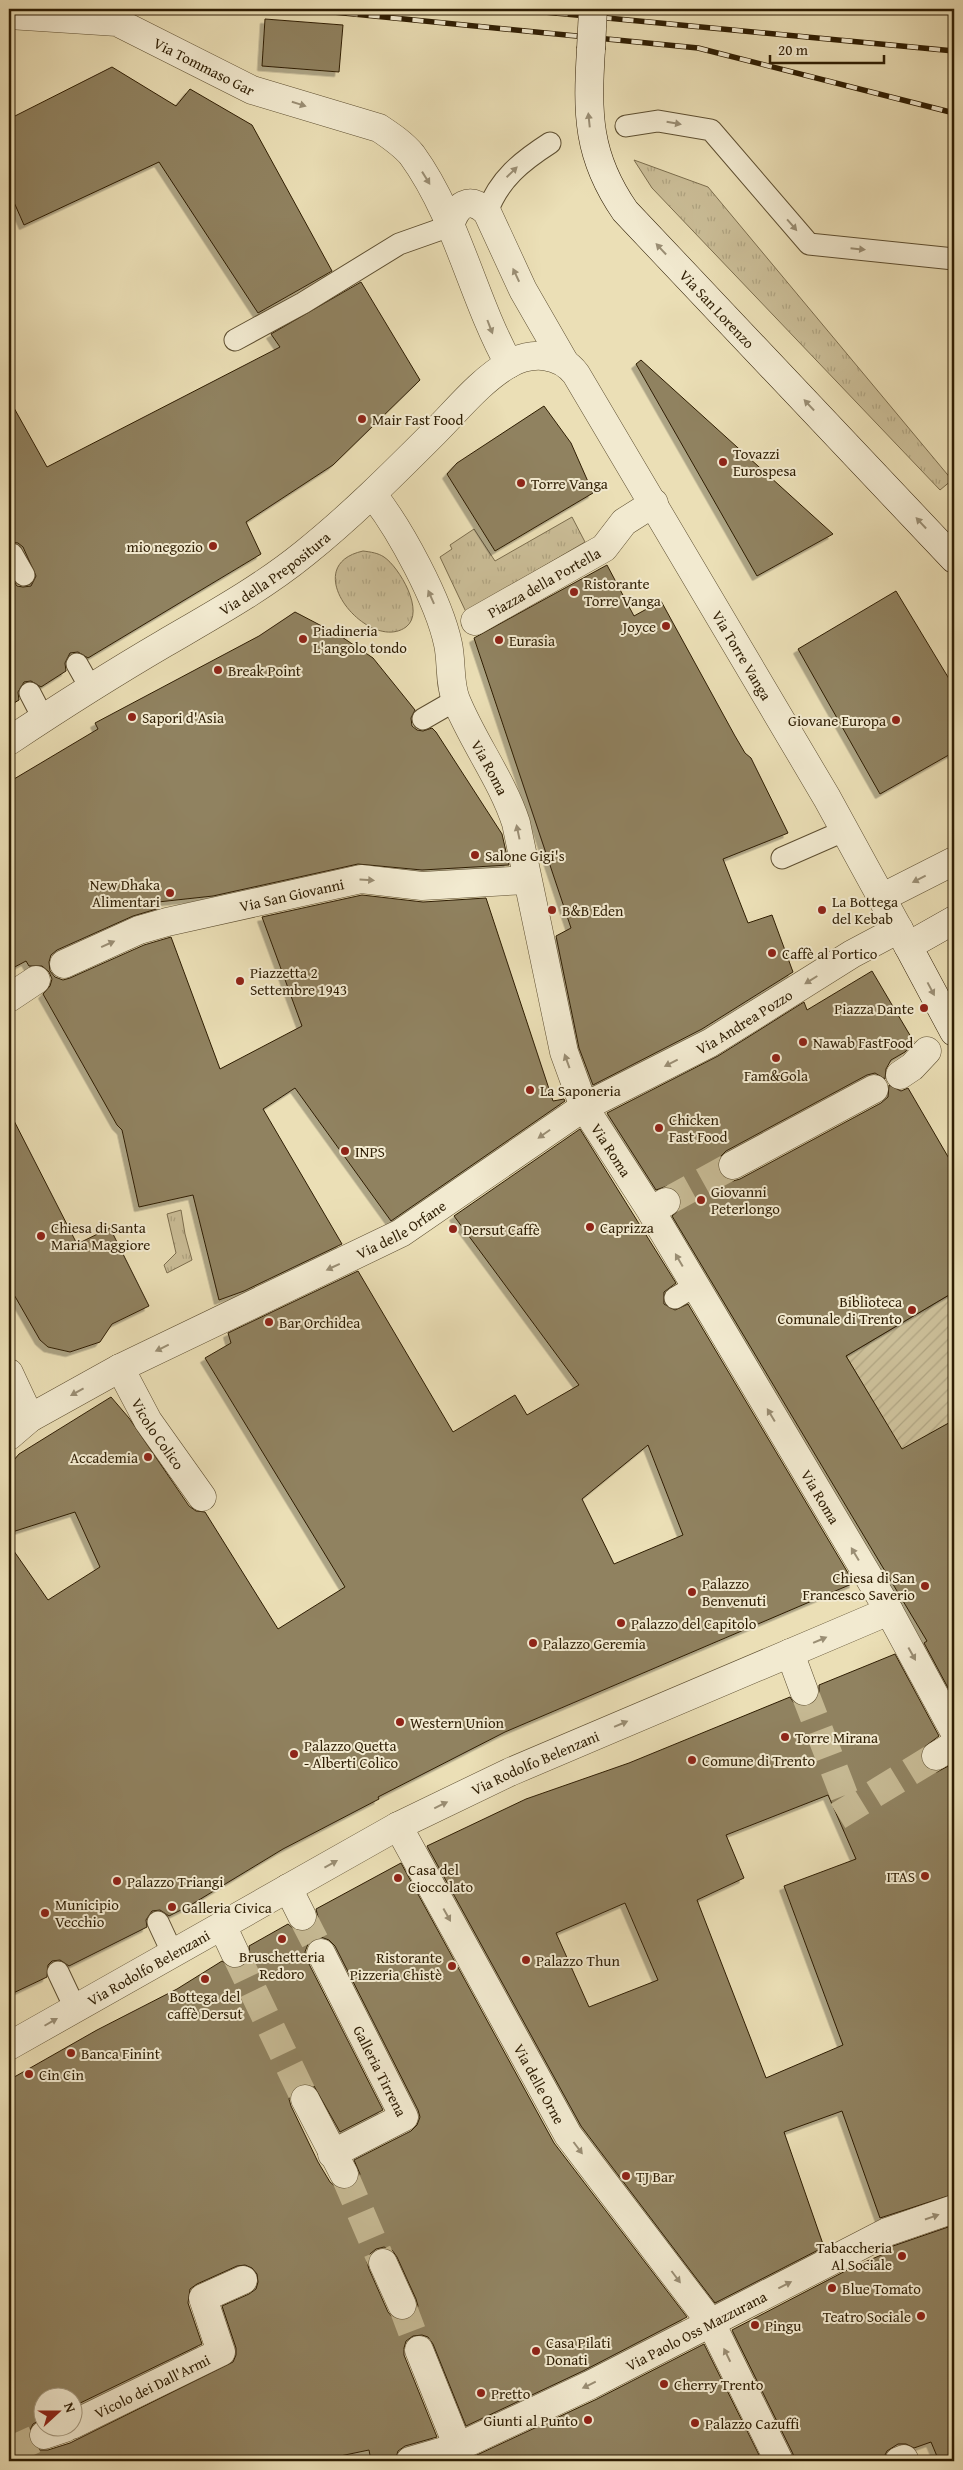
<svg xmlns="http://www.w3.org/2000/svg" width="963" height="2470" viewBox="0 0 963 2470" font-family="'Gentium Book Plus',serif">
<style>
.grass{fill:url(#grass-tufts);stroke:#7c6e4e}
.garden{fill:url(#garden-furrows);stroke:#7c6e4e}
.building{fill:#908260;stroke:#2e1d03;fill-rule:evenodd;filter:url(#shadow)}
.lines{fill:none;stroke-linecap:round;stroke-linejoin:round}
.pedestrian-tunnel{stroke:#c5b892;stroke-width:28;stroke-dasharray:28 14;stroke-linecap:butt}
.service-casing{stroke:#5d4e30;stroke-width:23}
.pedestrian-casing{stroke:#5d4e30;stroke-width:29}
.minor-casing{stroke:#5d4e30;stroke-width:29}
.tertiary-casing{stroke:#5d4e30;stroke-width:29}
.secondary-casing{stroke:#2e1d03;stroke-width:29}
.service{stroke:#f2ead0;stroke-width:21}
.pedestrian{stroke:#f2ead0;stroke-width:28}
.minor{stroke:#f2ead0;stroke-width:28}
.tertiary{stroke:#f2ead0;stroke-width:28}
.secondary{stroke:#f2ead0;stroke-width:28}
.rail-casing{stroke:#2e1d03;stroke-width:5.5}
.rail{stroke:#f2ead0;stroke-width:4;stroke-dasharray:11;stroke-linecap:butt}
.secondary-bridge-casing{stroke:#2e1d03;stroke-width:29;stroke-linecap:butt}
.secondary-bridge{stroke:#f2ead0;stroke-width:28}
.oneway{fill:#9a8e74}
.poi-dot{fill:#8f2418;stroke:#f2ead0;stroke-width:2}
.labels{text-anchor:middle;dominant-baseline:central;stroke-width:4;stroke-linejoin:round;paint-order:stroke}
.street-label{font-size:15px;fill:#2e1d03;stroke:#f2ead0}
.poi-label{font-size:15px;fill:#2e1d03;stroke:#f2ead0;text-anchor:start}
</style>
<defs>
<pattern id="grass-tufts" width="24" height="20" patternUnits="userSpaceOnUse" patternTransform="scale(1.25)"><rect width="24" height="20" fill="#cbbe98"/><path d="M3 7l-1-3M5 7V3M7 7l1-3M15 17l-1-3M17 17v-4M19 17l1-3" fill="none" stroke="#afa381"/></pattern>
<pattern id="garden-furrows" width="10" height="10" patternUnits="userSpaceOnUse" patternTransform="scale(1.25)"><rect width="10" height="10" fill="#cbbe98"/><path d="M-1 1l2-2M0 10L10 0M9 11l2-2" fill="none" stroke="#afa381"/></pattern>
<filter id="shadow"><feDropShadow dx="-4.5" dy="4.5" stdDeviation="0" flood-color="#0004"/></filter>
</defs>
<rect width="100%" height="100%" fill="#ebdfb6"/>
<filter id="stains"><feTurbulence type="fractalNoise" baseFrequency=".004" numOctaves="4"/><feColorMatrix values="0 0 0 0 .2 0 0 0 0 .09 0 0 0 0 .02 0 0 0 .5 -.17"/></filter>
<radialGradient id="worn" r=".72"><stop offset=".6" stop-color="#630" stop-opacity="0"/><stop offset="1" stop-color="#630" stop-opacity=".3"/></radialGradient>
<path class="grass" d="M634 160 708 187 952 480 940 490 652 188Z
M572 517 585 542 466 612 440 557 452 549 450 545 474 529 495 561Z
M363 551C371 552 378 553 384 557 399 567 426 612 406 627 369 654 295 566 363 551Z
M181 1210 185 1234 192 1260 167 1273 164 1265 176 1253 167 1214Z"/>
<path class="garden" d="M954 1292V1421L902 1451 846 1356Z"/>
<path class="building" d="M265 19 343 25 339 72 262 66Z
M112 67 176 106 190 89 252 125 332 271 258 313 159 162 24 225 9 191V119Z
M361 282 420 380 333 465 246 522 261 554 88 658 78 652 70 653 65 663 66 671 41 687 31 681 24 682 18 692 19 700 9 706V574L17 586 23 587 31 586 36 576 23 547 18 543 9 542V399L47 467 280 347 271 334Z
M641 360 833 534 757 576 636 364Z
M544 406 571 443 593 493 495 551 447 474 457 463Z
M607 565 634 616 661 601 735 736 745 753 751 758 788 833 723 859 748 923 772 915 793 972 702 1029 593 1085 579 1048 556 936 571 928 474 638Z
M896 591 954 687V752L880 794 798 649Z
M295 612 339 635 373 658 415 710 411 718 412 726 417 730 423 731 432 728 436 732 502 834 509 865 422 870 358 864 213 896 158 902 160 908 133 916 57 950 51 955 49 962 50 971 55 977 63 980 70 978 144 945 171 937 220 1069 302 1026 262 917 362 895 423 902 486 898 553 1101 564 1099 565 1101 391 1221 295 1088 263 1109 342 1244 244 1291 219 1300 193 1195 139 1207 122 1130 117 1125 43 994 50 986 52 979 49 972 42 966H29L26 961 9 970V782L98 729 95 723 259 636Z
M872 971 914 1042 905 1052 891 1060 886 1069 885 1079 875 1073 867 1075 726 1151 720 1157 717 1165 720 1173 725 1178 733 1181 740 1179 881 1103 888 1097 889 1085 901 1091 908 1088 954 1167V1292L846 1356 902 1449 954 1420V1699L924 1643 927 1641 672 1216 680 1209 682 1202 679 1194 674 1189 667 1186 656 1190 607 1113 718 1056 804 1002 807 1010Z
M9 1111 77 1244 110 1228 149 1306 112 1324 100 1342 70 1352 48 1347 40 1340 9 1286Z
M580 1129 676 1283 664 1292V1304L675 1310 688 1304 854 1583 505 1732 378 1797 379 1799 283 1849 189 1906 169 1916 160 1910 152 1911 146 1920 147 1927 69 1966 60 1960 52 1961 48 1965 47 1977 9 1995V1544L48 1600 100 1567 75 1512 9 1533V1466L19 1454 111 1397 129 1418 189 1506 196 1511 205 1512 278 1629 345 1587 205 1358 231 1343 228 1333 358 1271 453 1432 515 1395 527 1415 579 1385 454 1216ZM648 1445 683 1535 614 1564 582 1499Z
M895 1654 939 1736 923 1748 920 1756 922 1764 928 1769 937 1772 954 1763V2194L880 2218 842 2111 784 2132 824 2247 715 2303 581 2126 427 1846 526 1799 629 1763 790 1697 794 1703 801 1706 810 1705 816 1701 819 1694V1685ZM828 1795 856 1859 784 1886 843 2045 766 2078 697 1900 744 1878 726 1835ZM625 1903 658 1980 589 2007 556 1933Z
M401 1863 554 2143 687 2317 583 2371 466 2426 433 2344 428 2337 422 2335 413 2336 406 2341 404 2348V2355L437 2437 405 2446 398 2451 395 2461H371L369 2450 316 2461H9V2080L97 2030 177 1989 222 1961 233 1968 242 1967 247 1962 250 1955 249 1946 288 1924 294 1929 301 1932 309 1930 315 1924 318 1917 316 1909ZM321 1937 329 1940 335 1946 418 2110 420 2117 417 2125 411 2131 354 2160 360 2174 357 2182 352 2188 344 2190 336 2187 330 2182 318 2162 291 2106 289 2099 292 2091 297 2085 305 2083 314 2086 340 2132 383 2110 307 1960 305 1952 308 1944 314 1939ZM384 2247 392 2250 397 2257 416 2299 418 2306 415 2314 408 2319 401 2321 393 2318 388 2312 369 2269 367 2262 370 2254 376 2249ZM245 2265 252 2268 257 2274 258 2282 256 2289 249 2294 222 2306 236 2348V2355L233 2362 70 2443 48 2450H40L33 2446 29 2440V2432L33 2424 42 2419V2398H72V2407L202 2344 188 2303 190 2289 197 2284 237 2266Z
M954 2225V2461H939L931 2442 914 2448 906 2444H898L887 2451 884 2457 872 2461H794L793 2454 732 2330 855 2266 891 2251 890 2248 893 2246Z
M704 2344 762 2461H464L597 2399Z"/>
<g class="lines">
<path class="pedestrian-tunnel" d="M666 1202 733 1165
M804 1691 849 1808
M838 1816 936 1756
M302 1916 321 1953
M235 1953 305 2099
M344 2174 381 2260
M402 2305 419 2350
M9 2451 44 2435"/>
<g class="service-casing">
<path id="service" d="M626 126 658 121 711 130 809 244 954 259
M487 212C499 179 522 161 550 143
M235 340 303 303 399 244 450 226
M9 556 12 554 24 575
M77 664 90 687
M30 693 43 718
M423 719 456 700
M782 858 846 830
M675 1298 695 1286
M158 1922 172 1952
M58 1972 75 2008"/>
</g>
<g class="pedestrian-casing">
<g id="pedestrian">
<path id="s1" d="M475 621 604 548 624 522 654 503"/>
<path id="s2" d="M64 964 139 930 167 922 361 879 422 886 527 880"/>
<path d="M9 998 36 980"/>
<path d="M900 1075 912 1067 927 1051"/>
<path d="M733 1165 874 1089"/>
<path d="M659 1206 666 1202"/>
<path id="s3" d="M120 1368 148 1421 202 1497"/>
<path d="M790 1653 804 1691"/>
<path d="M936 1756 954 1745"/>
<path id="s4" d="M398 1826 568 2135 711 2323 779 2461"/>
<path d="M288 1888 302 1916"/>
<path d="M228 1938 235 1953"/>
<path id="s5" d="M321 1953 404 2117 332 2154"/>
<path d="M305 2099 344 2174"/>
<path d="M383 2263 402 2305"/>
<path d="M419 2350 458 2447"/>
<path id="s6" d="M72 2425 221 2352 203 2298 243 2280"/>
<path d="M44 2435 65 2428"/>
<path id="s7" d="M410 2461 458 2447 590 2385 887 2232 954 2209"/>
<path d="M899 2461 904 2459V2461"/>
</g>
</g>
<g class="minor-casing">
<g id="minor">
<path id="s8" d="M9 15 117 22 252 90 379 128C391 136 403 144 412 155 457 217 472 297 509 364"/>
<path d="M450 226C456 205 469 195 487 212L523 290 565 363"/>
<path id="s9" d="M373 495C400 529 439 601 448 644 452 662 449 683 456 700 473 742 502 780 516 823L564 1052 584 1107 651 1211 889 1611 954 1731"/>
<path d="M9 1373 30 1418"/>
<path id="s10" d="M9 1436 30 1418 120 1368 401 1233 584 1107 710 1043 852 954 899 929"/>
<path id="s11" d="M9 2046 398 1826 510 1772 889 1611"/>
</g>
</g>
<g class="tertiary-casing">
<g id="tertiary">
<path id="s12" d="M9 741C60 707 112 674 165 643 213 615 262 588 305 553 351 516 392 475 434 433 457 410 481 380 509 364 532 351 560 353 576 374L827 798 908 946"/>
<path d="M883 897 954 861"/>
</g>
</g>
<g class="secondary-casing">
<g id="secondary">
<path id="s13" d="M591 49C587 114 587 156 625 211L954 559"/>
<path d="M954 920 908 946 954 1032"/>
</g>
</g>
<use href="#service" class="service"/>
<use href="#pedestrian" class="pedestrian"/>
<use href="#minor" class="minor"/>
<use href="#tertiary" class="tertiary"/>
<use href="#secondary" class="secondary"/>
<g class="rail-casing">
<path id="rail" d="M303 9 698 48 954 113
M513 9 954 51"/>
</g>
<use href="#rail" class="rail"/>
<g class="secondary-bridge-casing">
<path id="secondary-bridge" d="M591 49 593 9"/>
</g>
<use href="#secondary-bridge" class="secondary-bridge"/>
</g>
<defs><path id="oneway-solid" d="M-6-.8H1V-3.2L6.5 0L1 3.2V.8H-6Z" transform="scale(1.25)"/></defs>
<g class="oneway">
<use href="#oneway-solid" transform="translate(299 104) rotate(17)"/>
<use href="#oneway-solid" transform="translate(589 120) rotate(-96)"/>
<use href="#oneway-solid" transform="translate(674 123) rotate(10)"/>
<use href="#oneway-solid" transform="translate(512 172) rotate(-44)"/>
<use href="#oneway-solid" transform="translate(426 178) rotate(58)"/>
<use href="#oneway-solid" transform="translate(792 225) rotate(49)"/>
<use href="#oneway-solid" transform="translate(661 249) rotate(-133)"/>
<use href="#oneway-solid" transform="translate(858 249) rotate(6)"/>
<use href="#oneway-solid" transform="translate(516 275) rotate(-115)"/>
<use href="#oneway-solid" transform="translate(490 327) rotate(69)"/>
<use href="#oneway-solid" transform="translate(809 405) rotate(-133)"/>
<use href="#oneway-solid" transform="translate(921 523) rotate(-133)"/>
<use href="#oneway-solid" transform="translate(431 597) rotate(-114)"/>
<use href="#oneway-solid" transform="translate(518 832) rotate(-102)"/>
<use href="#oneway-solid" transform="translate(919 879) rotate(153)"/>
<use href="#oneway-solid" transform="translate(367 880) rotate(4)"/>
<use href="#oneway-solid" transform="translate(108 944) rotate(-24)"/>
<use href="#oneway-solid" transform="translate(811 980) rotate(148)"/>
<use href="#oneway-solid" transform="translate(931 989) rotate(62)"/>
<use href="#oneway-solid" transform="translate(567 1061) rotate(-110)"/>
<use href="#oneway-solid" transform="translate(671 1063) rotate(153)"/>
<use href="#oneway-solid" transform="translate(544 1134) rotate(145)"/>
<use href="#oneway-solid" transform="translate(679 1260) rotate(-120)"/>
<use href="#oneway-solid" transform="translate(333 1267) rotate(155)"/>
<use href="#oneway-solid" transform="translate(162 1348) rotate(154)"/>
<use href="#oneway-solid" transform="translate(77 1392) rotate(151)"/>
<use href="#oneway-solid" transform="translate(771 1415) rotate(-121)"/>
<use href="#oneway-solid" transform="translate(855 1554) rotate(-121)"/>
<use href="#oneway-solid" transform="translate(820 1640) rotate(-23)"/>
<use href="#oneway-solid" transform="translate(912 1654) rotate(61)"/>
<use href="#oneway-solid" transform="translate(621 1724) rotate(-23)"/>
<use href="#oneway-solid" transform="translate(441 1805) rotate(-26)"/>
<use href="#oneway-solid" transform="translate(331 1864) rotate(-29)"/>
<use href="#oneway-solid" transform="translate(447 1915) rotate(61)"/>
<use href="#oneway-solid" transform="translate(51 2022) rotate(-30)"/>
<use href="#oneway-solid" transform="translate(578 2148) rotate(53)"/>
<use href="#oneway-solid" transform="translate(932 2217) rotate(-19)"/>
<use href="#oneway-solid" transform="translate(676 2277) rotate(53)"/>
<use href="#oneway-solid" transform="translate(785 2285) rotate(-27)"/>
<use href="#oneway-solid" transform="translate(727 2355) rotate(-116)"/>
<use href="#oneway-solid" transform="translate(589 2385) rotate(154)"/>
</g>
<g class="poi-dot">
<circle cx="362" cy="419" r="5"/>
<circle cx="723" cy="462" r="5"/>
<circle cx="521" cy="483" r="5"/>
<circle cx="213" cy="546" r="5"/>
<circle cx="574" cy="592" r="5"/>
<circle cx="666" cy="626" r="5"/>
<circle cx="303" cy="639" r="5"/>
<circle cx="499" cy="640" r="5"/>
<circle cx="218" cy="670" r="5"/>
<circle cx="132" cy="717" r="5"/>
<circle cx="896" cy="720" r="5"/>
<circle cx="475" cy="855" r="5"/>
<circle cx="170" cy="893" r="5"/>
<circle cx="552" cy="910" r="5"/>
<circle cx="822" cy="910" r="5"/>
<circle cx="772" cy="953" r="5"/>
<circle cx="240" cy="981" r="5"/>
<circle cx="924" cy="1008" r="5"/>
<circle cx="803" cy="1042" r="5"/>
<circle cx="776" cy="1058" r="5"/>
<circle cx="530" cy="1090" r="5"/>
<circle cx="659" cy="1128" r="5"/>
<circle cx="345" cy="1151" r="5"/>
<circle cx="701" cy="1200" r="5"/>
<circle cx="590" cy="1227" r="5"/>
<circle cx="453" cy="1229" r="5"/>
<circle cx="41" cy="1236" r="5"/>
<circle cx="912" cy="1310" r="5"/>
<circle cx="269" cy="1322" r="5"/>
<circle cx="148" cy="1457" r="5"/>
<circle cx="925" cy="1586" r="5"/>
<circle cx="692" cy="1592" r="5"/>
<circle cx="621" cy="1623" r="5"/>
<circle cx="533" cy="1643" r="5"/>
<circle cx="400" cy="1722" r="5"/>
<circle cx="785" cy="1737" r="5"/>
<circle cx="294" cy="1754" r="5"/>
<circle cx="692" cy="1760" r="5"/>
<circle cx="925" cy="1876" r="5"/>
<circle cx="398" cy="1878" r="5"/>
<circle cx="117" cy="1881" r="5"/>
<circle cx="172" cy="1907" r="5"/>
<circle cx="45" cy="1913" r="5"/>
<circle cx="282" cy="1939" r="5"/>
<circle cx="526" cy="1960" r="5"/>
<circle cx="452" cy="1966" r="5"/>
<circle cx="205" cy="1979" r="5"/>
<circle cx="71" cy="2053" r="5"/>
<circle cx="29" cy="2074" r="5"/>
<circle cx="626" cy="2176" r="5"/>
<circle cx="902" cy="2256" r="5"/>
<circle cx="832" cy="2288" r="5"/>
<circle cx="921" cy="2316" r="5"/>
<circle cx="755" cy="2325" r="5"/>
<circle cx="536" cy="2351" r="5"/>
<circle cx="664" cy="2384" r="5"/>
<circle cx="481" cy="2393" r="5"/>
<circle cx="588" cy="2420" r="5"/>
<circle cx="695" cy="2423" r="5"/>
</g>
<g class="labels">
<g class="street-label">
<text stroke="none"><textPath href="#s8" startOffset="206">Via Tommaso Gar</textPath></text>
<text stroke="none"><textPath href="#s13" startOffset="304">Via San Lorenzo</textPath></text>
<text stroke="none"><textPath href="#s12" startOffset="314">Via della Prepositura</textPath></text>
<text stroke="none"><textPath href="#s1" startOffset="79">Piazza della Portella</textPath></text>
<text stroke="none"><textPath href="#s12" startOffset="1030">Via Torre Vanga</textPath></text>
<text stroke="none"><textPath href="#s9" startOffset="300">Via Roma</textPath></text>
<text stroke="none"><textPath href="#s2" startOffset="239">Via San Giovanni</textPath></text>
<text stroke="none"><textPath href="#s10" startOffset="846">Via Andrea Pozzo</textPath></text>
<text stroke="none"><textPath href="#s9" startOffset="705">Via Roma</textPath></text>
<text stroke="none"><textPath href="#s10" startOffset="444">Via delle Orfane</textPath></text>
<text stroke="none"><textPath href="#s3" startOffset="76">Vicolo Colico</textPath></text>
<text stroke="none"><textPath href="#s9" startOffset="1110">Via Roma</textPath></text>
<text stroke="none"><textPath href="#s11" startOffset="598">Via Rodolfo Belenzani</textPath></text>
<text stroke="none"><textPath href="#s11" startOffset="160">Via Rodolfo Belenzani</textPath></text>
<text stroke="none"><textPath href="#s5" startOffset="132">Galleria Tirrena</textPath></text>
<text stroke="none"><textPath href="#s4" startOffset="294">Via delle Orne</textPath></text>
<text stroke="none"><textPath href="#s7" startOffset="315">Via Paolo Oss Mazzurana</textPath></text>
<text stroke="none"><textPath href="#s6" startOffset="89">Vicolo dei Dall'Armi</textPath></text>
</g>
<g class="poi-label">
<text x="372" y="419">Mair Fast Food</text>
<text x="733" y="453">Tovazzi<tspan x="733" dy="17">Eurospesa</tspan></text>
<text x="531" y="483">Torre Vanga</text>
<text x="203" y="546" text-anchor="end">mio negozio</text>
<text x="584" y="583">Ristorante<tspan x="584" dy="17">Torre Vanga</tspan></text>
<text x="656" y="626" text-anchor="end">Joyce</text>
<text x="313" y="630">Piadineria<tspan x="313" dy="17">L'angolo tondo</tspan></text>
<text x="509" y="640">Eurasia</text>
<text x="228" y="670">Break Point</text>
<text x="142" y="717">Sapori d'Asia</text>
<text x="886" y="720" text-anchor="end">Giovane Europa</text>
<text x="485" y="855">Salone Gigi's</text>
<text x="160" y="884" text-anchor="end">New Dhaka<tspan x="160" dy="17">Alimentari</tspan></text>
<text x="832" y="901">La Bottega<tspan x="832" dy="17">del Kebab</tspan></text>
<text x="562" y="910">B&amp;B Eden</text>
<text x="782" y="953">Caffè al Portico</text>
<text x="250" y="972">Piazzetta 2<tspan x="250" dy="17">Settembre 1943</tspan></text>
<text x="914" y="1008" text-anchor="end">Piazza Dante</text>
<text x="813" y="1042">Nawab FastFood</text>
<text x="776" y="1075" text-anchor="middle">Fam&amp;Gola</text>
<text x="540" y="1090">La Saponeria</text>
<text x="669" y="1119">Chicken<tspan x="669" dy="17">Fast Food</tspan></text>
<text x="355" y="1151">INPS</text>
<text x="711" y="1191">Giovanni<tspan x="711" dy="17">Peterlongo</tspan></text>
<text x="51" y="1227">Chiesa di Santa<tspan x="51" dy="17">Maria Maggiore</tspan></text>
<text x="600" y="1227">Caprizza</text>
<text x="463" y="1229">Dersut Caffè</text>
<text x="902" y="1301" text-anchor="end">Biblioteca<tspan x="902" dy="17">Comunale di Trento</tspan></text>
<text x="279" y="1322">Bar Orchidea</text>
<text x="138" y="1457" text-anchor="end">Accademia</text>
<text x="915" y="1577" text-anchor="end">Chiesa di San<tspan x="915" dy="17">Francesco Saverio</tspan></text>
<text x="702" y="1583">Palazzo<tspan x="702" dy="17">Benvenuti</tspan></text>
<text x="631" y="1623">Palazzo del Capitolo</text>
<text x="543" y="1643">Palazzo Geremia</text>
<text x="410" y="1722">Western Union</text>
<text x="795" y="1737">Torre Mirana</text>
<text x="304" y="1745">Palazzo Quetta<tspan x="304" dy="17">- Alberti Colico</tspan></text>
<text x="702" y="1760">Comune di Trento</text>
<text x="408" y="1869">Casa del<tspan x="408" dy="17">Cioccolato</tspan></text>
<text x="915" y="1876" text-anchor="end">ITAS</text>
<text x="127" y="1881">Palazzo Triangi</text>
<text x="55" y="1904">Municipio<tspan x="55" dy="17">Vecchio</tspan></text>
<text x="182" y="1907">Galleria Civica</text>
<text x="282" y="1956" text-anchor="middle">Bruschetteria<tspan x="282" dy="17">Redoro</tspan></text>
<text x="442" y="1957" text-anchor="end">Ristorante<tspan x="442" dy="17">Pizzeria Chistè</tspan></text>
<text x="536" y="1960">Palazzo Thun</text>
<text x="205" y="1996" text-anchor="middle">Bottega del<tspan x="205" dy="17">caffè Dersut</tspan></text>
<text x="81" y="2053">Banca Finint</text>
<text x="39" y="2074">Cin Cin</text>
<text x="636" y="2176">TJ Bar</text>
<text x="892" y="2247" text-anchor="end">Tabaccheria<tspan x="892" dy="17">Al Sociale</tspan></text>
<text x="842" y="2288">Blue Tomato</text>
<text x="911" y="2316" text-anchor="end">Teatro Sociale</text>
<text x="765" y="2325">Pingu</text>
<text x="546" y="2342">Casa Pilati<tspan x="546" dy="17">Donati</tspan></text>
<text x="674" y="2384">Cherry Trento</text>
<text x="491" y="2393">Pretto</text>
<text x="578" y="2420" text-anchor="end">Giunti al Punto</text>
<text x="705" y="2423">Palazzo Cazuffi</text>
</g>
</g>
<rect width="963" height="2470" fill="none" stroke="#ebdfb6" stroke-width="30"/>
<rect x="10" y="10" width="943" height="2450" fill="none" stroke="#2e1d03" stroke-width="2.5"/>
<rect x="15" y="15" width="933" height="2440" fill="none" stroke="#2e1d03"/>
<g transform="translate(58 2412) rotate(69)"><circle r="24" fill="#f2ead0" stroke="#a4987e"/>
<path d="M0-4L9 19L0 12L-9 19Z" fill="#8f2418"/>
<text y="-8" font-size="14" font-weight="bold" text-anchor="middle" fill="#2e1d03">N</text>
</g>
<path d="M770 55v8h114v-8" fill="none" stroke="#2e1d03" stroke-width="2.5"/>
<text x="778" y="55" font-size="15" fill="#2e1d03" stroke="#f2ead0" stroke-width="4" paint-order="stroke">20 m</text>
<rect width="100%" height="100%" filter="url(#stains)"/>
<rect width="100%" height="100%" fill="url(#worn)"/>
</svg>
